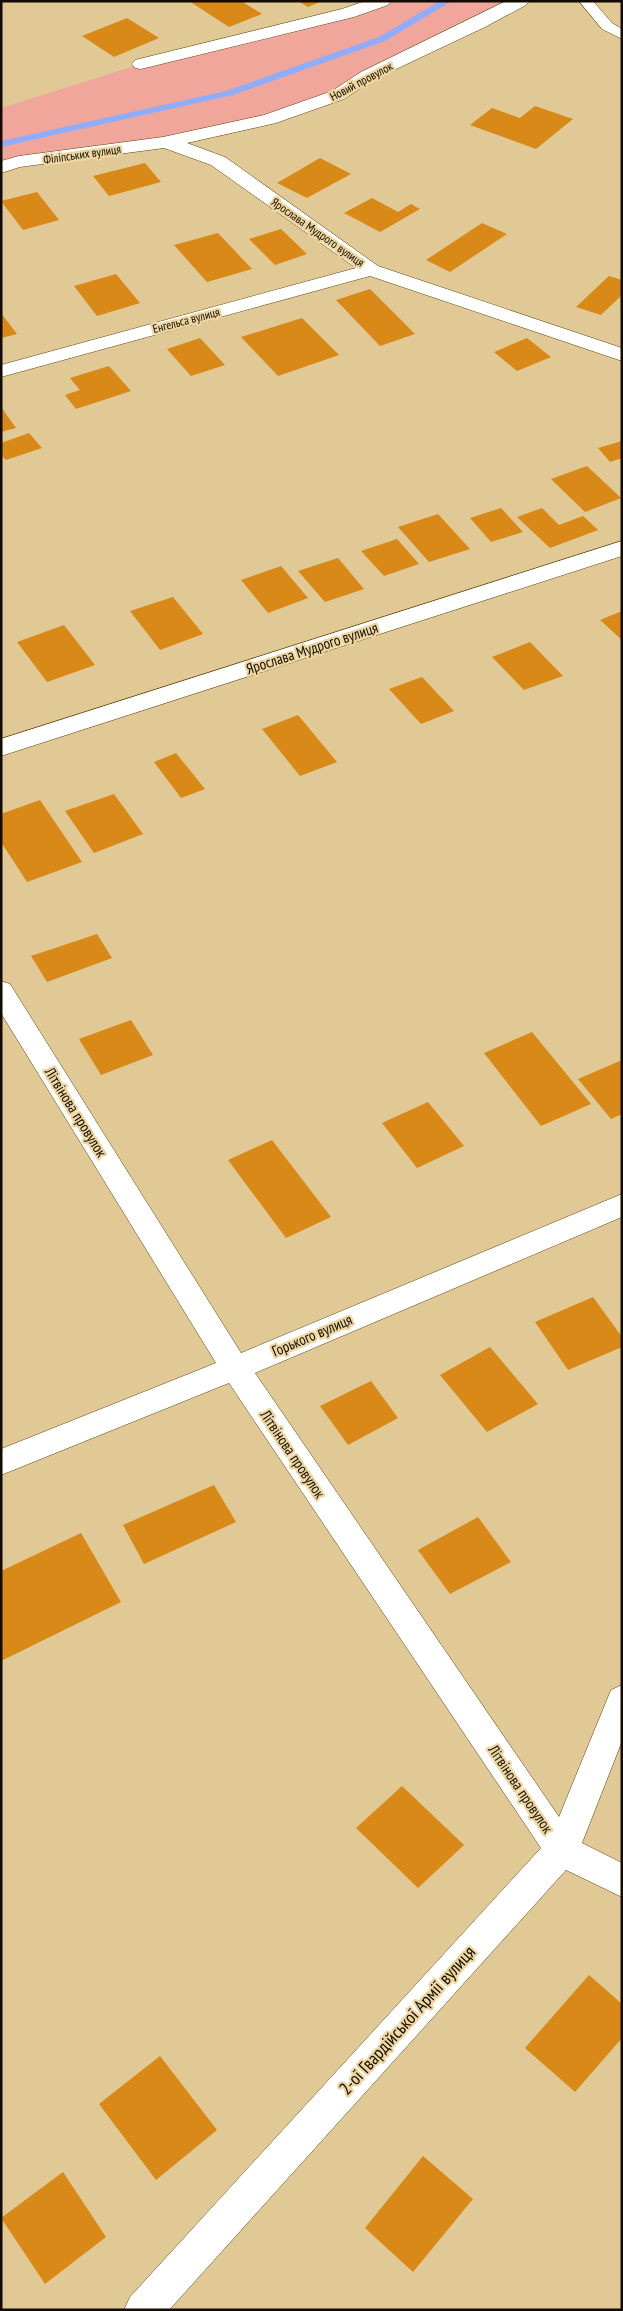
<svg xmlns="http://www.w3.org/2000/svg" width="623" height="2311" viewBox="0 0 623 2311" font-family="'PT Sans Narrow',sans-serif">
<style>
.green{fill:#f0a69b}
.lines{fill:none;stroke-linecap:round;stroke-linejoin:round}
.stream{fill:#90adfb;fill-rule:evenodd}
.building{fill:#d88918}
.service-casing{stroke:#57430c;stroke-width:1}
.minor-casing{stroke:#57430c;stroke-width:1}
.service{fill:#fff;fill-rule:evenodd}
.minor{fill:#fff;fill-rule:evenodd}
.labels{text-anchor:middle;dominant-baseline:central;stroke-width:4.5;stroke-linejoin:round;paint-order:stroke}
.far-street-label{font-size:12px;fill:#130b00;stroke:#edd6a0}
.street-label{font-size:15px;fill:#130b00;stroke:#edd6a0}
.near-street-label{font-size:18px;fill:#130b00;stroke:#edd6a0}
</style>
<rect width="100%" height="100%" fill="#e0c994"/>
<path class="green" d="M382 1H520L367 76 269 119 1 167V108L141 64Z"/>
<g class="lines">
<path class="stream" d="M440 1H452L385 41 233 95 1 147V141L226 91 379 37Z"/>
</g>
<path class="building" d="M189 1H241L262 14 229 27Z
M298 1H322L308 7Z
M127 18 159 38 114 57 82 36Z
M535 106 573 119 536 149 470 125 492 108 520 118Z
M320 158 351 174 307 198 277 183Z
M145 163 161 182 109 196 93 176Z
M37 192 59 220 23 230 1 201Z
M372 198 398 212 411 204 420 209 380 232 344 213Z
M482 223 507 234 450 272 426 260Z
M281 229 307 254 275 265 249 239Z
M218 233 252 269 207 282 174 245Z
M116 274 140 303 97 316 74 286Z
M609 276 622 280V295L601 315 576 307Z
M370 289 415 334 380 346 336 300Z
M1 313 17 334 1 338Z
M302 318 339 355 278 376 241 337Z
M200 338 225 365 191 376 167 349Z
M527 338 551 357 517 371 494 352Z
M109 366 131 391 76 409 65 395 80 390 70 378Z
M1 407 16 428 1 432Z
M29 433 42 448 6 460 1 455V443Z
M622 441V458L610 462 598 448Z
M587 466 621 498 585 512 551 479Z
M501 508 523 532 491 542 470 518Z
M542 508 559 525 583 516 598 530 550 548 517 517Z
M438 514 470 549 429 562 398 527Z
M397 539 419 564 384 576 361 551Z
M338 558 364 589 325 602 298 571Z
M281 566 308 598 268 613 241 580Z
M173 597 203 634 160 650 130 611Z
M622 611V640L600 620Z
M64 625 95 665 47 682 17 642Z
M530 642 563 676 524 690 492 657Z
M422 677 454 711 421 724 389 689Z
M298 715 337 762 300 776 262 729Z
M176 753 205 789 181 798 154 762Z
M114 794 143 834 94 853 65 811Z
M40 800 82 862 27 882 1 842V814Z
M97 934 112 958 47 982 31 956Z
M131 1020 153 1055 101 1075 79 1039Z
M532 1032 591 1104 541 1126 484 1053Z
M622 1060V1114L611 1119 578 1079Z
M428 1102 464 1146 417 1168 382 1123Z
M272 1140 331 1217 286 1238 228 1160Z
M593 1297 622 1337V1347L568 1370 535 1322Z
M490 1347 538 1404 487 1432 440 1375Z
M371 1381 398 1418 348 1445 320 1406Z
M214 1485 236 1522 144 1564 123 1525Z
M478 1517 511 1562 450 1594 418 1550Z
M81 1533 121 1602 1 1661V1571Z
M402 1786 464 1845 418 1888 356 1828Z
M589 1975 622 2004V2038L575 2092 525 2048Z
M160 2056 217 2130 156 2180 99 2104Z
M423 2156 473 2199 413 2272 365 2228Z
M63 2172 106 2237 45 2284 1 2218Z"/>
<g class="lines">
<g class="service-casing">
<path id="service" d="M579 1H593L612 23 622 29V39L602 29Z"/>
</g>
<g class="minor-casing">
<path id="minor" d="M365 1H391L388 5 354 17 141 69 135 68 132 64 135 60 342 9Z
M506 1H529L526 5 485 27 373 80 344 99 276 123 187 143 225 157 378 266 622 348V361L370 276 1 377V365L356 268 211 165 164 148 20 167 1 173V161L19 156 163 137 264 115 332 91 361 72Z
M622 541V556L1 756V739Z
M1 981 10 984 241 1353 622 1194V1217L255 1373 559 1817 611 1690 622 1685V1741L582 1843 622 1863V1897L566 1870 169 2310H124L130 2297 541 1848 229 1383 1 1475V1449L216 1363 1 1013Z"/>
</g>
<use href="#service" class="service"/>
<use href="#minor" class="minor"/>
</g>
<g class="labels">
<g class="far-street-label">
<text transform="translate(361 81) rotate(-28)">Новий провулок</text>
<text transform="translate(82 154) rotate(-8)">Філіпських вулиця</text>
<text transform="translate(318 232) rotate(35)">Ярослава Мудрого вулиця</text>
<text transform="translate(186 320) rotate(-15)">Енгельса вулиця</text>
</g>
<g class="street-label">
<text transform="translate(312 648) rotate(-18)">Ярослава Мудрого вулиця</text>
<text transform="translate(76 1112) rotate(58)">Літвінова провулок</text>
<text transform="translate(312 1335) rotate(-23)">Горького вулиця</text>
<text transform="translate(293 1454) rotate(56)">Літвінова провулок</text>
<text transform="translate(521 1789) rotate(56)">Літвінова провулок</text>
</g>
<g class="near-street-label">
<text transform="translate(407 2020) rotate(-48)">2-ої Гвардійської Армії вулиця</text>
</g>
</g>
<rect width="623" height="2311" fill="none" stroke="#130b00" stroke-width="5"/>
</svg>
